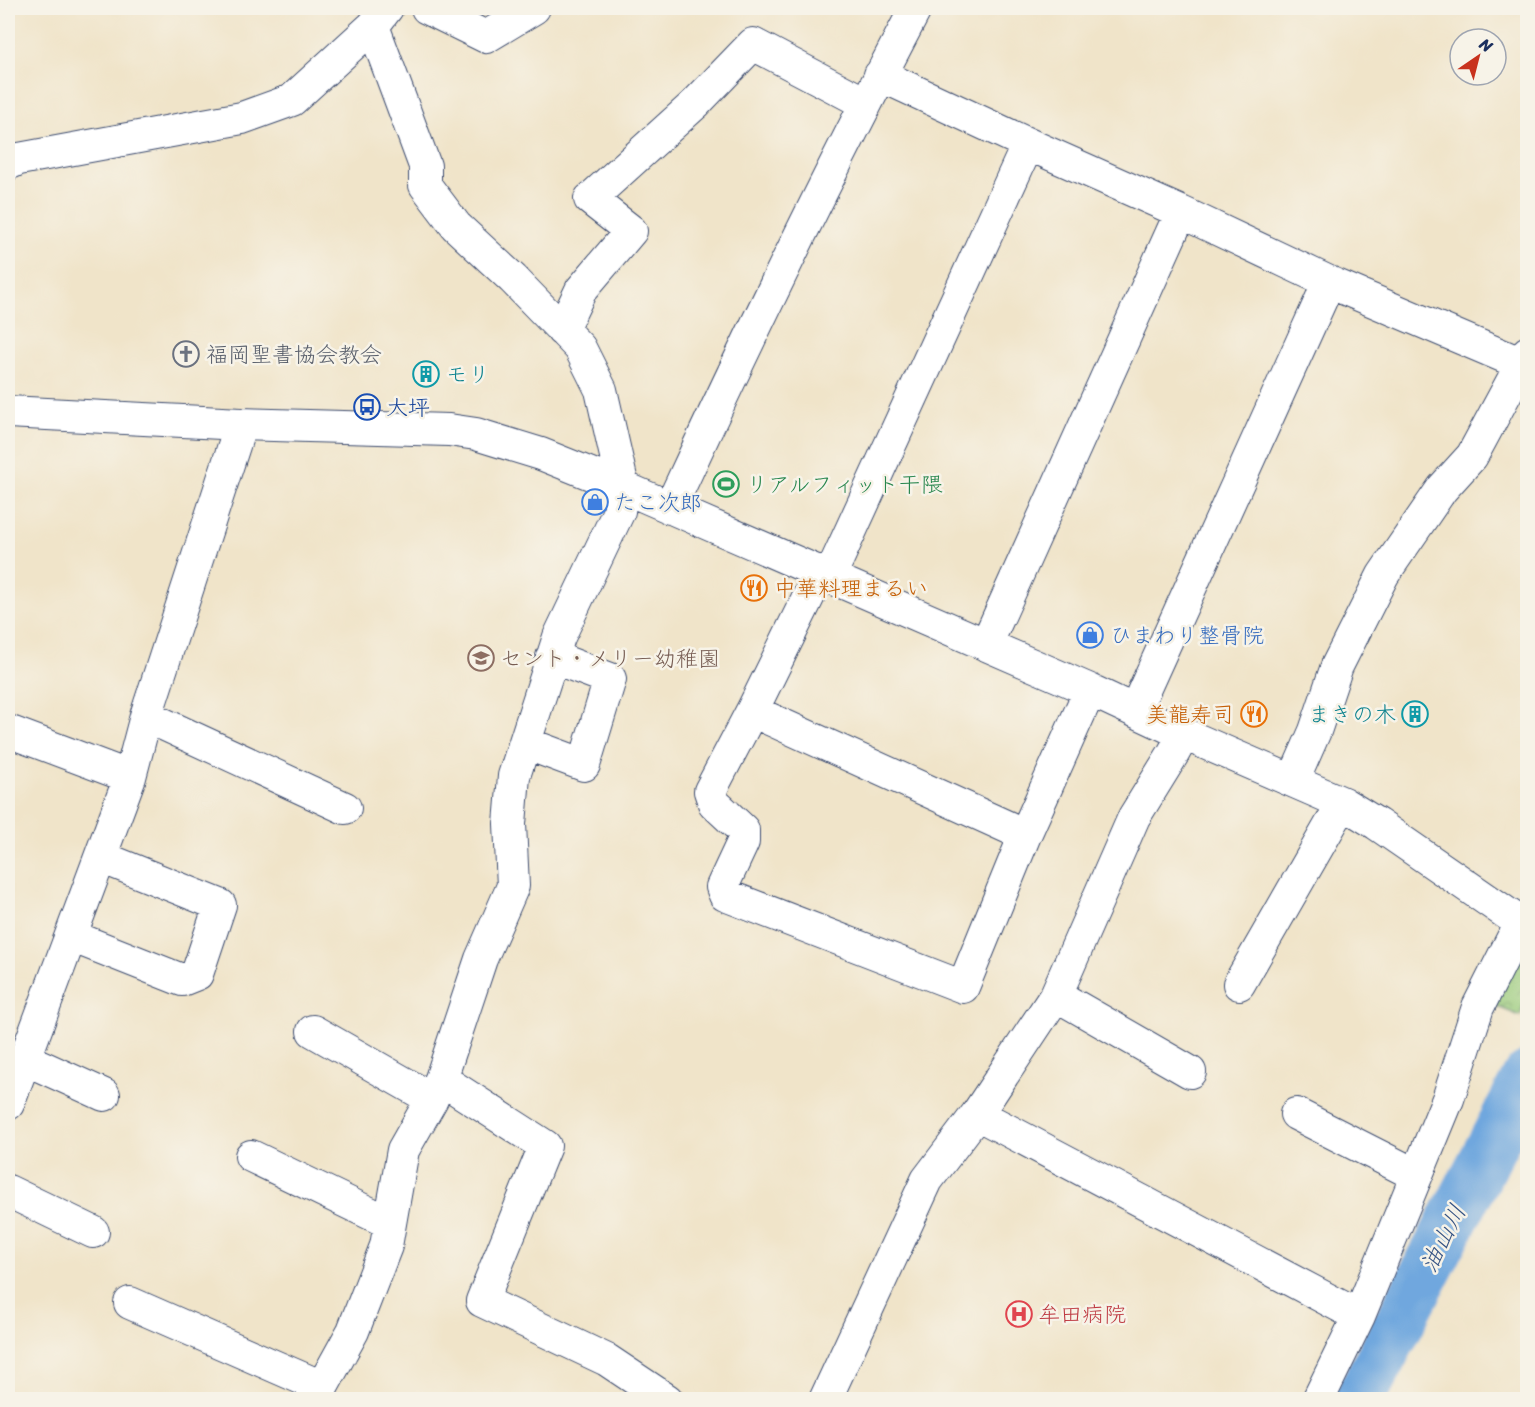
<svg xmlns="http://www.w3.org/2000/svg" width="1535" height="1407" viewBox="0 0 1535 1407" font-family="Sriracha,'Klee One',sans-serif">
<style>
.park{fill:url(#park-crowns);stroke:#5a7c6c;stroke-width:1.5}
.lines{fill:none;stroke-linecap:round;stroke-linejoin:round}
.river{stroke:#70a7de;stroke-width:51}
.minor-casing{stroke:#3b4a6e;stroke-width:34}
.minor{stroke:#fff;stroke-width:32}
.labels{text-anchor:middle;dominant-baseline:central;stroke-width:5;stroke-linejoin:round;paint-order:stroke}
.worship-label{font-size:22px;fill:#5b616d;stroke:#f7f3e8;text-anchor:start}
.culture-label{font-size:22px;fill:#0d838f;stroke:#f7f3e8;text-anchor:start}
.transit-label{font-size:22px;fill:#164399;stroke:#f7f3e8;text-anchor:start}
.leisure-label{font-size:22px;fill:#27864d;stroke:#f7f3e8;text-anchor:start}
.shop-label{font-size:22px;fill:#366cbe;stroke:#f7f3e8;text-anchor:start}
.food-label{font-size:22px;fill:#c56008;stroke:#f7f3e8;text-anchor:start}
.education-label{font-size:22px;fill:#785e54;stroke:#f7f3e8;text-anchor:start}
.health-label{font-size:22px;fill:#be3a42;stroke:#f7f3e8;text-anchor:start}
.water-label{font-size:24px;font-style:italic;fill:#355384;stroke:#f7f3e8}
</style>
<defs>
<pattern id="park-crowns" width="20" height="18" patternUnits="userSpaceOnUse" patternTransform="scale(1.5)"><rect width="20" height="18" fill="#98ca79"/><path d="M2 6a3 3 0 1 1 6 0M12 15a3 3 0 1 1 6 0" fill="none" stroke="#7ba466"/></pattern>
</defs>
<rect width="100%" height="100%" fill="#f7f3e8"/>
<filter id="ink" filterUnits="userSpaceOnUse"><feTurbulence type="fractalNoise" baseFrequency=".0167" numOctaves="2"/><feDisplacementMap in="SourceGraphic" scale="12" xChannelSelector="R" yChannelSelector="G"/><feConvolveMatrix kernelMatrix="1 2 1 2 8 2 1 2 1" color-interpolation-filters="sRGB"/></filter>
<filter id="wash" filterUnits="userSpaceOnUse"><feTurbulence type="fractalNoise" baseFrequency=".008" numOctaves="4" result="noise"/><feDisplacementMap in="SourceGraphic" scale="24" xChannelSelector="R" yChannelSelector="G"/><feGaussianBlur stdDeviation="1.35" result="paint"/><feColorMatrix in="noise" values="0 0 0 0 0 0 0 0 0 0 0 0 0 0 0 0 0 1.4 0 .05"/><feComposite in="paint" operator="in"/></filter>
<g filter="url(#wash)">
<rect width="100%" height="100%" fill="#f0e4c9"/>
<path class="park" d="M1518 952 1527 956V996L1520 1016 1496 1006Z"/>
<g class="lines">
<path class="river" d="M1359 1400 1528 1076"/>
</g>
</g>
<g filter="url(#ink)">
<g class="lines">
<g class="minor-casing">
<path id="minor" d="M427 8 486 37 534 8
M880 75 1028 144 1181 212 1329 282 1522 364
M8 164 19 159 242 118 292 100 373 26 387 8
M562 330 581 290 631 231 590 199 696 103 753 44 865 103
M8 412 241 424 449 430 476 434 541 454 623 487 1090 690 1184 734 1343 803 1377 824 1528 928
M670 508C748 339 829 172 916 8
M821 571 752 711 710 791 714 803 743 830V842L722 887 725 895 963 987 1025 835 1090 690
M830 576 1028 144
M986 645 1181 212
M1135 710 1329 282
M752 711 1025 835
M146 716 345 808
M8 731 130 777
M525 743 584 765 610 679 552 657
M1293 781 1315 731 1337 666 1383 575 1442 489 1472 456 1528 352
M71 936 182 980 197 974 220 905 101 857
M1239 984 1343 803
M1056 995 1190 1072
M313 1031 432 1099
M25 1059 104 1095
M441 1079 545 1146 482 1301 607 1360 667 1400
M8 1104 130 777 146 716 241 424
M977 1114 1359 1316
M1296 1114 1416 1175
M251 1156 390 1223
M8 1191 93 1232
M130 1303 322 1387
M315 1400 353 1331 386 1246 403 1150 432 1099 441 1079 481 959 513 886 510 824 514 776 559 637 619 511 623 487 601 390 580 348 513 279 456 226 425 185V166L373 26
M825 1400 927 1180 977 1114 1056 995 1134 817 1173 754 1184 734
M1318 1400 1359 1316 1448 1099 1478 1007 1520 924"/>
</g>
<use href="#minor" class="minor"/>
</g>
</g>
<defs>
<g id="church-ring" transform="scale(1.35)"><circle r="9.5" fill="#f7f3e8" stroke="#6b7280" stroke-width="1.5"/><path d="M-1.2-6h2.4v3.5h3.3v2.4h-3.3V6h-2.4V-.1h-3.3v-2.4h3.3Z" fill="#6b7280"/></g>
<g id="building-ring" transform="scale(1.35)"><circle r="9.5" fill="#f7f3e8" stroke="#0f9aa8" stroke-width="1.5"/><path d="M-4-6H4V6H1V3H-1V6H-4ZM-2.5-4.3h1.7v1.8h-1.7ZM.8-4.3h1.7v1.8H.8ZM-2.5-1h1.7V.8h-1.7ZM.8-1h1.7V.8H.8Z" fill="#0f9aa8"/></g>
<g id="bus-ring" transform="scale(1.35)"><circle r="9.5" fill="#f7f3e8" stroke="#1a4fb4" stroke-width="1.5"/><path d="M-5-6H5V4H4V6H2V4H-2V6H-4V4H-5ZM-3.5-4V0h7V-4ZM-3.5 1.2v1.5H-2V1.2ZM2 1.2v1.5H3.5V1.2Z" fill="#1a4fb4"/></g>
<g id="stadium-ring" transform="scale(1.35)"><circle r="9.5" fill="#f7f3e8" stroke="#2e9e5b" stroke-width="1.5"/><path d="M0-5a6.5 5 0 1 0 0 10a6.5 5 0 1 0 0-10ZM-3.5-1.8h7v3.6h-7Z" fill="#2e9e5b"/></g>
<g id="shop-ring" transform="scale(1.35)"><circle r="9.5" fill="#f7f3e8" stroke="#3f7fe0" stroke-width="1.5"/><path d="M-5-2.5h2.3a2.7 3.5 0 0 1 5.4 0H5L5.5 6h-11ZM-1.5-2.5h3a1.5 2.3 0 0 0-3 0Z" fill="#3f7fe0"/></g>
<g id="restaurant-ring" transform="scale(1.35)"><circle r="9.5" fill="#f7f3e8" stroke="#e8710a" stroke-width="1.5"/><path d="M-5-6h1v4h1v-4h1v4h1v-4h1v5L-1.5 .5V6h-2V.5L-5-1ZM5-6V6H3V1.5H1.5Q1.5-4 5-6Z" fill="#e8710a"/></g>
<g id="school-ring" transform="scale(1.35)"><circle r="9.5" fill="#f7f3e8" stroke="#8d6e63" stroke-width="1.5"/><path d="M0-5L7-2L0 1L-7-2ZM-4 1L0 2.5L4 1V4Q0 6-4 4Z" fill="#8d6e63"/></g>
<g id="hospital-ring" transform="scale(1.35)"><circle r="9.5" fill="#f7f3e8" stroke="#e0444e" stroke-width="1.5"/><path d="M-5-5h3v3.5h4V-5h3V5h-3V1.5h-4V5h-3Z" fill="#e0444e"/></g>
</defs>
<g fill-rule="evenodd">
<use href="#church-ring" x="186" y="354"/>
<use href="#building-ring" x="426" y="374"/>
<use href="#bus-ring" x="367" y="407"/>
<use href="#stadium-ring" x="726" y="484"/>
<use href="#shop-ring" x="595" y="502"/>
<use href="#restaurant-ring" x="754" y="588"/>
<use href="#shop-ring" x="1090" y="635"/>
<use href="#school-ring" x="481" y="658"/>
<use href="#restaurant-ring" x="1254" y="714"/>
<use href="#building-ring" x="1415" y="714"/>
<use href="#hospital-ring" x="1019" y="1314"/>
</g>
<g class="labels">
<g class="worship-label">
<text x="206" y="354">福岡聖書協会教会</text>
</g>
<g class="culture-label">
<text x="446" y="374">モリ</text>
<text x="1396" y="714" text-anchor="end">まきの木</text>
</g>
<g class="transit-label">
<text x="386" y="407">大坪</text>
</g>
<g class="leisure-label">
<text x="746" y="484">リアルフィット干隈</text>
</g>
<g class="shop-label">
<text x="614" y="502">たこ次郎</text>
<text x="1110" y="635">ひまわり整骨院</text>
</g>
<g class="food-label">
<text x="774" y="588">中華料理まるい</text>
<text x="1234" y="714" text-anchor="end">美龍寿司</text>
</g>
<g class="education-label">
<text x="500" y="658">セント・メリー幼稚園</text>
</g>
<g class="health-label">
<text x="1038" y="1314">牟田病院</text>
</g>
<g class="water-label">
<text transform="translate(1443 1238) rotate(-63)">油山川</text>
</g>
</g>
<rect width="1535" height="1407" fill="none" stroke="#f7f3e8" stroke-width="30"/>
<g transform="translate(1478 57) rotate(35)"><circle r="28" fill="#f7f3e8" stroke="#9fa5b1" stroke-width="1.5"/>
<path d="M0-4.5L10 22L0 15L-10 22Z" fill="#c8321e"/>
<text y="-9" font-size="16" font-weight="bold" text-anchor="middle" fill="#1b2f5e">N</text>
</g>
</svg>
